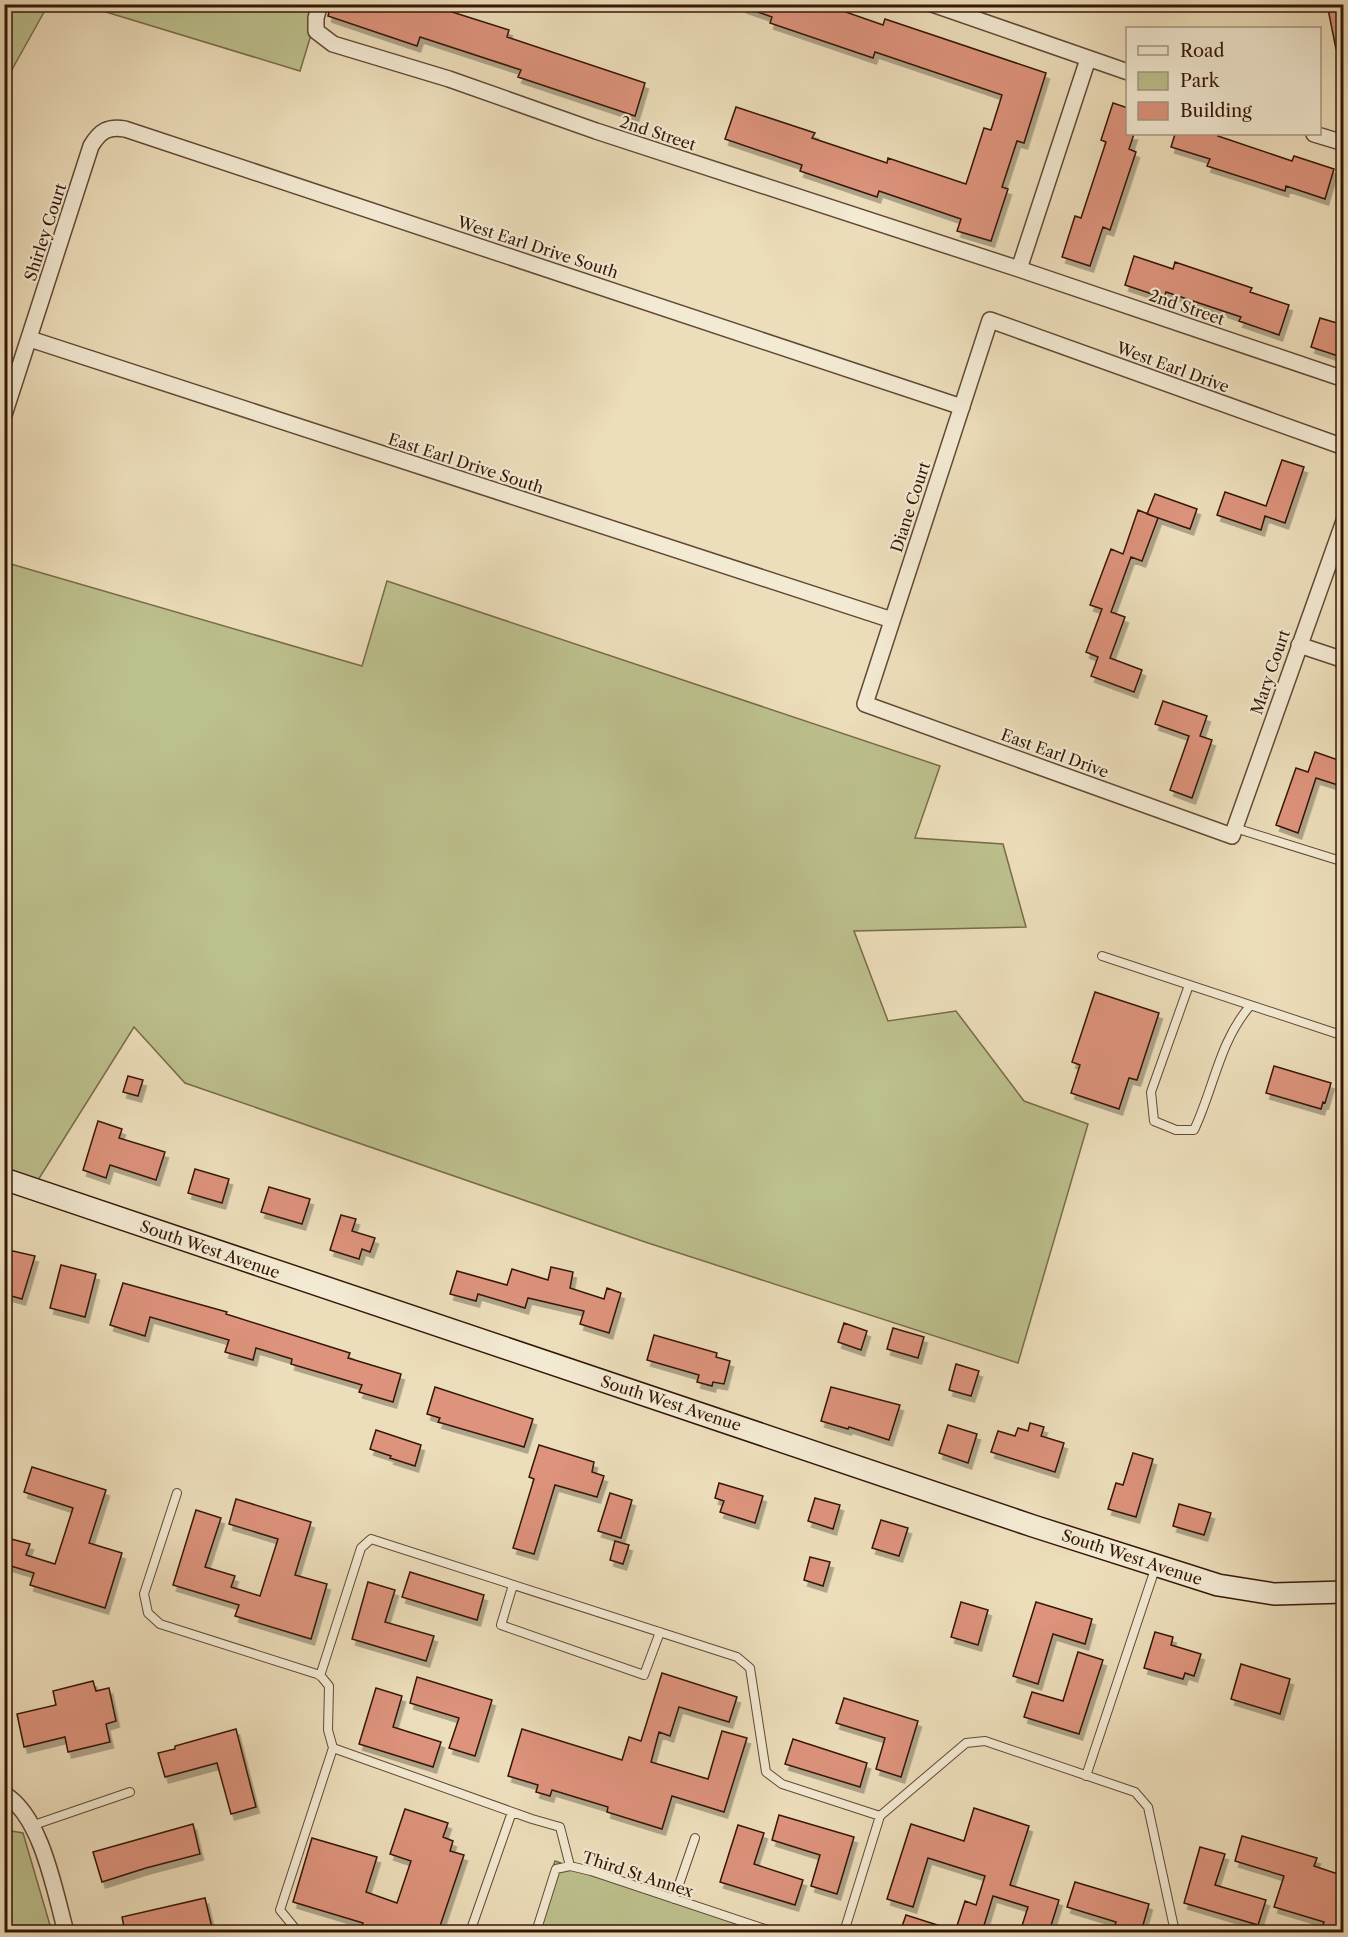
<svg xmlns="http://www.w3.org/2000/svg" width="1348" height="1937" viewBox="0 0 1348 1937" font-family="'Libre Caslon Text',serif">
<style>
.green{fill:#bcc08d;stroke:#786c4a;stroke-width:1.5}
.building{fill:#dd937c;stroke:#351707;stroke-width:1.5;filter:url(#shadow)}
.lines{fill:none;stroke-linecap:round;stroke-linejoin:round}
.lane-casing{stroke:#634934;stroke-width:10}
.street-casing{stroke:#634934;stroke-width:18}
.secondary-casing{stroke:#351707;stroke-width:24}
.lane{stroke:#f3ead3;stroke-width:8}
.street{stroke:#f3ead3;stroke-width:15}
.secondary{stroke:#f3ead3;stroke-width:21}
.labels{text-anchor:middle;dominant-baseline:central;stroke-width:4.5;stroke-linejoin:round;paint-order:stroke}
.street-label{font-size:16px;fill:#351707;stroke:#f3ead3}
</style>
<defs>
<filter id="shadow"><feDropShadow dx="3.5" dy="6" stdDeviation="0" flood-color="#0004"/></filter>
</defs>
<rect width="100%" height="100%" fill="#eddebb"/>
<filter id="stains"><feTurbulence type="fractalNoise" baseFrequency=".00333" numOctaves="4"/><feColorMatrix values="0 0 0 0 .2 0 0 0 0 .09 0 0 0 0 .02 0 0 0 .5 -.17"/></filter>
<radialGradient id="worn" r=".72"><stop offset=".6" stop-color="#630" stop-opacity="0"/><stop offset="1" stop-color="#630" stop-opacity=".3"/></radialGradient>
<path class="green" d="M5 4 48 5 5 82 4 5Z
M83 5H320L300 71Z
M4 562 362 666 387 581 940 766 915 838 1003 844 1026 927 854 931 888 1021 956 1011 1024 1101 1088 1124 1018 1363 645 1242 185 1083 134 1027 33 1188 5 1178Z
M5 1830 23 1833 52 1932H5Z
M555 1861 769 1932H532Z"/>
<path class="building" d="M331 4H410L429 11 430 5 509 30 507 37 645 83 635 116 518 77 521 70 420 37 417 46 328 16Z
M743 4H823L883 25 885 19 1046 73 1024 143 1017 141 1002 187 1008 189 991 241 957 231 961 219 879 191 877 197 800 171 802 165 725 139 736 107 815 133 812 138 887 163 888 158 966 184 984 128 991 130 1002 95 875 52 873 58 770 23 772 17 743 7Z
M1327 4H1344V49H1336Z
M1113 103 1128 108V134H1134L1129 149 1136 152 1110 230 1103 227 1090 266 1062 257 1075 216 1081 218 1106 142 1101 140Z
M1175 134H1219L1218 136 1292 161 1294 156 1334 169 1325 199 1286 186 1285 191 1207 166 1210 159 1171 147Z
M1134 256 1173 269 1175 262 1252 288 1250 292 1289 305 1279 335 1239 321 1241 317 1166 292 1164 298 1125 285Z
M1320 318 1344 325V358L1311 347Z
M1282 460 1304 467 1285 523 1265 516 1261 530 1217 515 1225 492 1266 506Z
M1155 494 1197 509 1190 529 1147 514Z
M1138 510 1158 518 1142 561 1131 557 1111 612 1125 617 1110 658 1142 670 1134 692 1091 676 1098 657 1086 652 1102 609 1090 605 1111 549 1123 554Z
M1163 701 1207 716 1200 736 1212 740 1192 798 1170 790 1189 736 1155 724Z
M1315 752 1344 762V787L1316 778 1298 833 1276 825 1296 768 1308 772Z
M1095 992 1159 1013 1137 1080 1129 1078 1119 1109 1071 1093 1080 1065 1072 1062Z
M1274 1066 1331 1083 1325 1103 1323 1102 1321 1109 1266 1093Z
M128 1076 143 1080 138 1096 123 1092Z
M98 1121 122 1129 119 1138 165 1152 156 1180 110 1165 106 1178 83 1170Z
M195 1169 229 1179 222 1203 188 1193Z
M269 1187 310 1199 302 1224 261 1212Z
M341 1215 356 1219 352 1231 375 1238 370 1252 362 1249 359 1259 330 1250Z
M4 1249 35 1256 22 1299 4 1294Z
M61 1265 96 1274 85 1317 50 1308Z
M551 1267 573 1272 570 1288 604 1299 607 1288 621 1293 609 1333 580 1324 584 1311 528 1298 525 1308 478 1294 476 1301 450 1294 457 1271 507 1285 512 1269 548 1280Z
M123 1283 227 1312 226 1314 350 1353 348 1358 401 1374 393 1402 359 1392 362 1385 291 1364 292 1359 256 1348 253 1360 225 1352 229 1340 150 1317 145 1336 110 1325Z
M844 1323 867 1331 861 1350 838 1342Z
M893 1328 924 1337 918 1358 887 1349Z
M654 1335 717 1353 716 1357 730 1361 724 1384 713 1382 712 1386 697 1382 699 1375 647 1360Z
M956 1364 979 1371 971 1396 949 1390Z
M435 1387 533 1419 524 1447 438 1422 440 1418 427 1414Z
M831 1387 900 1405 889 1440 849 1427 848 1429 821 1421Z
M1030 1423 1044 1427 1041 1436 1064 1443 1055 1472 991 1452 998 1431 1015 1436 1018 1428 1028 1431Z
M948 1425 977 1434 968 1463 939 1453Z
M376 1430 421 1445 415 1466 390 1458 391 1456 370 1449Z
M539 1445 594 1462 592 1472 604 1476 597 1497 555 1485 534 1554 513 1548 534 1479 529 1477Z
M1133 1453 1153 1459 1136 1517 1108 1509 1116 1483 1123 1485Z
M32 1467 106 1490 89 1543 122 1553 105 1608 30 1585 34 1573 4 1564V1537L30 1544 26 1555 55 1564 73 1508 24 1492Z
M719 1483 763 1496 755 1523 720 1512 724 1501 715 1498Z
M610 1493 632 1500 621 1538 598 1531Z
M815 1498 840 1505 833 1529 808 1521Z
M236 1499 311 1522 295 1575 327 1584 311 1639 235 1616 239 1605 173 1585 196 1510 221 1518 205 1567 235 1576 231 1587 260 1596 278 1539 229 1524Z
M1179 1504 1211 1513 1204 1535 1173 1526Z
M881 1520 908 1528 899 1556 872 1548Z
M615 1541 629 1545 623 1564 610 1560Z
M810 1557 830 1562 823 1586 804 1580Z
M410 1572 484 1595 477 1620 402 1597Z
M368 1582 395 1590 385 1622 434 1636 426 1661 352 1639Z
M961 1602 988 1610 978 1645 951 1637Z
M1036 1602 1092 1619 1085 1644 1053 1634 1038 1684 1013 1676Z
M1155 1632 1173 1637 1171 1645 1201 1654 1194 1676 1185 1673 1183 1679 1144 1668Z
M1078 1652 1103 1660 1079 1734 1024 1717 1032 1692 1063 1701Z
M1241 1664 1290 1679 1280 1714 1231 1699Z
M662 1673 737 1697 729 1722 679 1707 670 1736 659 1732 651 1762 708 1779 722 1731 747 1738 724 1812 672 1796 662 1829 607 1812 608 1807 552 1790 550 1796 536 1792 538 1785 508 1776 522 1729 622 1760 629 1737 641 1741Z
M417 1677 492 1700 475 1756 449 1748 459 1718 410 1703Z
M93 1681 96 1691 109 1688 116 1721 106 1724 110 1742 68 1752 65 1737 24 1747 17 1714 56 1705 53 1691Z
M376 1688 402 1696 393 1727 441 1742 433 1767 359 1744Z
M844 1698 918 1721 901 1777 876 1769 885 1738 836 1723Z
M236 1729 256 1807 231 1814 217 1763 165 1777 158 1753 175 1749V1746Z
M793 1739 867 1763 860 1787 785 1764Z
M974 1808 1029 1826 1010 1885 1059 1900 1049 1932H1020L1028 1907 993 1896 982 1932H955L965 1901 976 1905 985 1876 928 1858 913 1907 887 1899 911 1824 964 1841Z
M405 1809 448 1823 443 1837 453 1841 450 1851 464 1855 438 1932H383L362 1926 363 1923 293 1902 312 1838 377 1857 366 1892 397 1903 411 1861 390 1854Z
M779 1815 854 1837 837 1894 811 1886 820 1855 772 1840Z
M193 1824 200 1854 146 1868 102 1882 93 1852Z
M738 1825 764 1833 754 1864 803 1880 795 1905 720 1882Z
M1242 1836 1317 1858 1314 1866 1344 1876V1932H1320L1324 1922 1274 1907 1284 1876 1235 1861Z
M1200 1847 1225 1854 1215 1885 1266 1900 1258 1925 1184 1903Z
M1075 1882 1149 1904 1141 1932H1113L1116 1922 1067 1907Z
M205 1898 213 1932H125L122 1917Z
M906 1915 950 1929V1932H900Z"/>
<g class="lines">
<g class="lane-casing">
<path id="lane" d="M1235 828 1344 862
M1102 956 1344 1036
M1189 985 1151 1092 1154 1121 1176 1130H1194C1214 1088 1219 1042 1250 1006
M177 1493 144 1594 148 1613 160 1624 320 1675 329 1686 328 1730 333 1748 532 1819 560 1827 570 1866
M513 1585 501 1625 644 1675 660 1632
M320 1676 361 1548 371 1539 737 1657 750 1668 766 1772 782 1784 880 1816 844 1932
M1086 1776 1156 1566
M880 1816 966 1743 985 1741 1135 1792 1148 1807 1175 1932
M31 1826 130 1792
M674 1899 695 1838
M298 1932 280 1910 333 1748
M470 1932 512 1812
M536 1932 554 1875 556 1869 570 1866 591 1871 774 1932"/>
</g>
<g class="street-casing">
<path id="street" d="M320 4 316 18V31L333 44 449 79 596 131 1019 269 1344 379
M932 4 1128 72
M1314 134 1344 143
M1019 269 1088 59
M30 339 892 620
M4 415 91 146C100 131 108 126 125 129L962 407
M1344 447 990 320 865 704 1232 836 1344 521
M1299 645 1344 660
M4 1794C42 1816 55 1893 66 1932"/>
</g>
<g class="secondary-casing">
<path id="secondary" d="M4 1179 1033 1526 1218 1585 1274 1594 1344 1592"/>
</g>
<use href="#lane" class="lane"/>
<use href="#street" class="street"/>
<use href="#secondary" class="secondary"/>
</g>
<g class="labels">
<g class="street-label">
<text transform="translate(658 133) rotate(18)">2nd Street</text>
<text transform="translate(45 232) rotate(-72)">Shirley Court</text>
<text transform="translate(538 247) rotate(18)">West Earl Drive South</text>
<text transform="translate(1187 307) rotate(19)">2nd Street</text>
<text transform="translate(1173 367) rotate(20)">West Earl Drive</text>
<text transform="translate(466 463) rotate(18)">East Earl Drive South</text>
<text transform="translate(910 507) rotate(-72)">Diane Court</text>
<text transform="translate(1270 672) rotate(-71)">Mary Court</text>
<text transform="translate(1055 753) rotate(20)">East Earl Drive</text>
<text transform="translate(210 1249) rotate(19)">South West Avenue</text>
<text transform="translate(671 1403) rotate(18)">South West Avenue</text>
<text transform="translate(1132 1557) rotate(18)">South West Avenue</text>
<text transform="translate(638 1874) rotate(18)">Third St Annex</text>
</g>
</g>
<rect width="1348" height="1937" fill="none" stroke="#eddebb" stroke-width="24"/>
<rect x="6" y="6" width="1336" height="1925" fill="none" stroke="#351707" stroke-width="3"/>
<rect x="12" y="12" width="1324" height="1913" fill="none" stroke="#351707" stroke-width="1.5"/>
<rect x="1126" y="27" width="195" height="108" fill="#f3ead3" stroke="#a79681" stroke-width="1.5"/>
<rect x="1138" y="46" width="30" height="9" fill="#f3ead3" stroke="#a79681" stroke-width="1.5"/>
<text x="1180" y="57" font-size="18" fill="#351707">Road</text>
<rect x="1138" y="72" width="30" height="18" fill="#bcc08d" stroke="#a79681" stroke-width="1.5"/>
<text x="1180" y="87" font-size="18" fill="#351707">Park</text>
<rect x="1138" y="102" width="30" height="18" fill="#dd937c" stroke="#a79681" stroke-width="1.5"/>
<text x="1180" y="117" font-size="18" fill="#351707">Building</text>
<rect width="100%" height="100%" filter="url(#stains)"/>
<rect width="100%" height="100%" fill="url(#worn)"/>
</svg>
